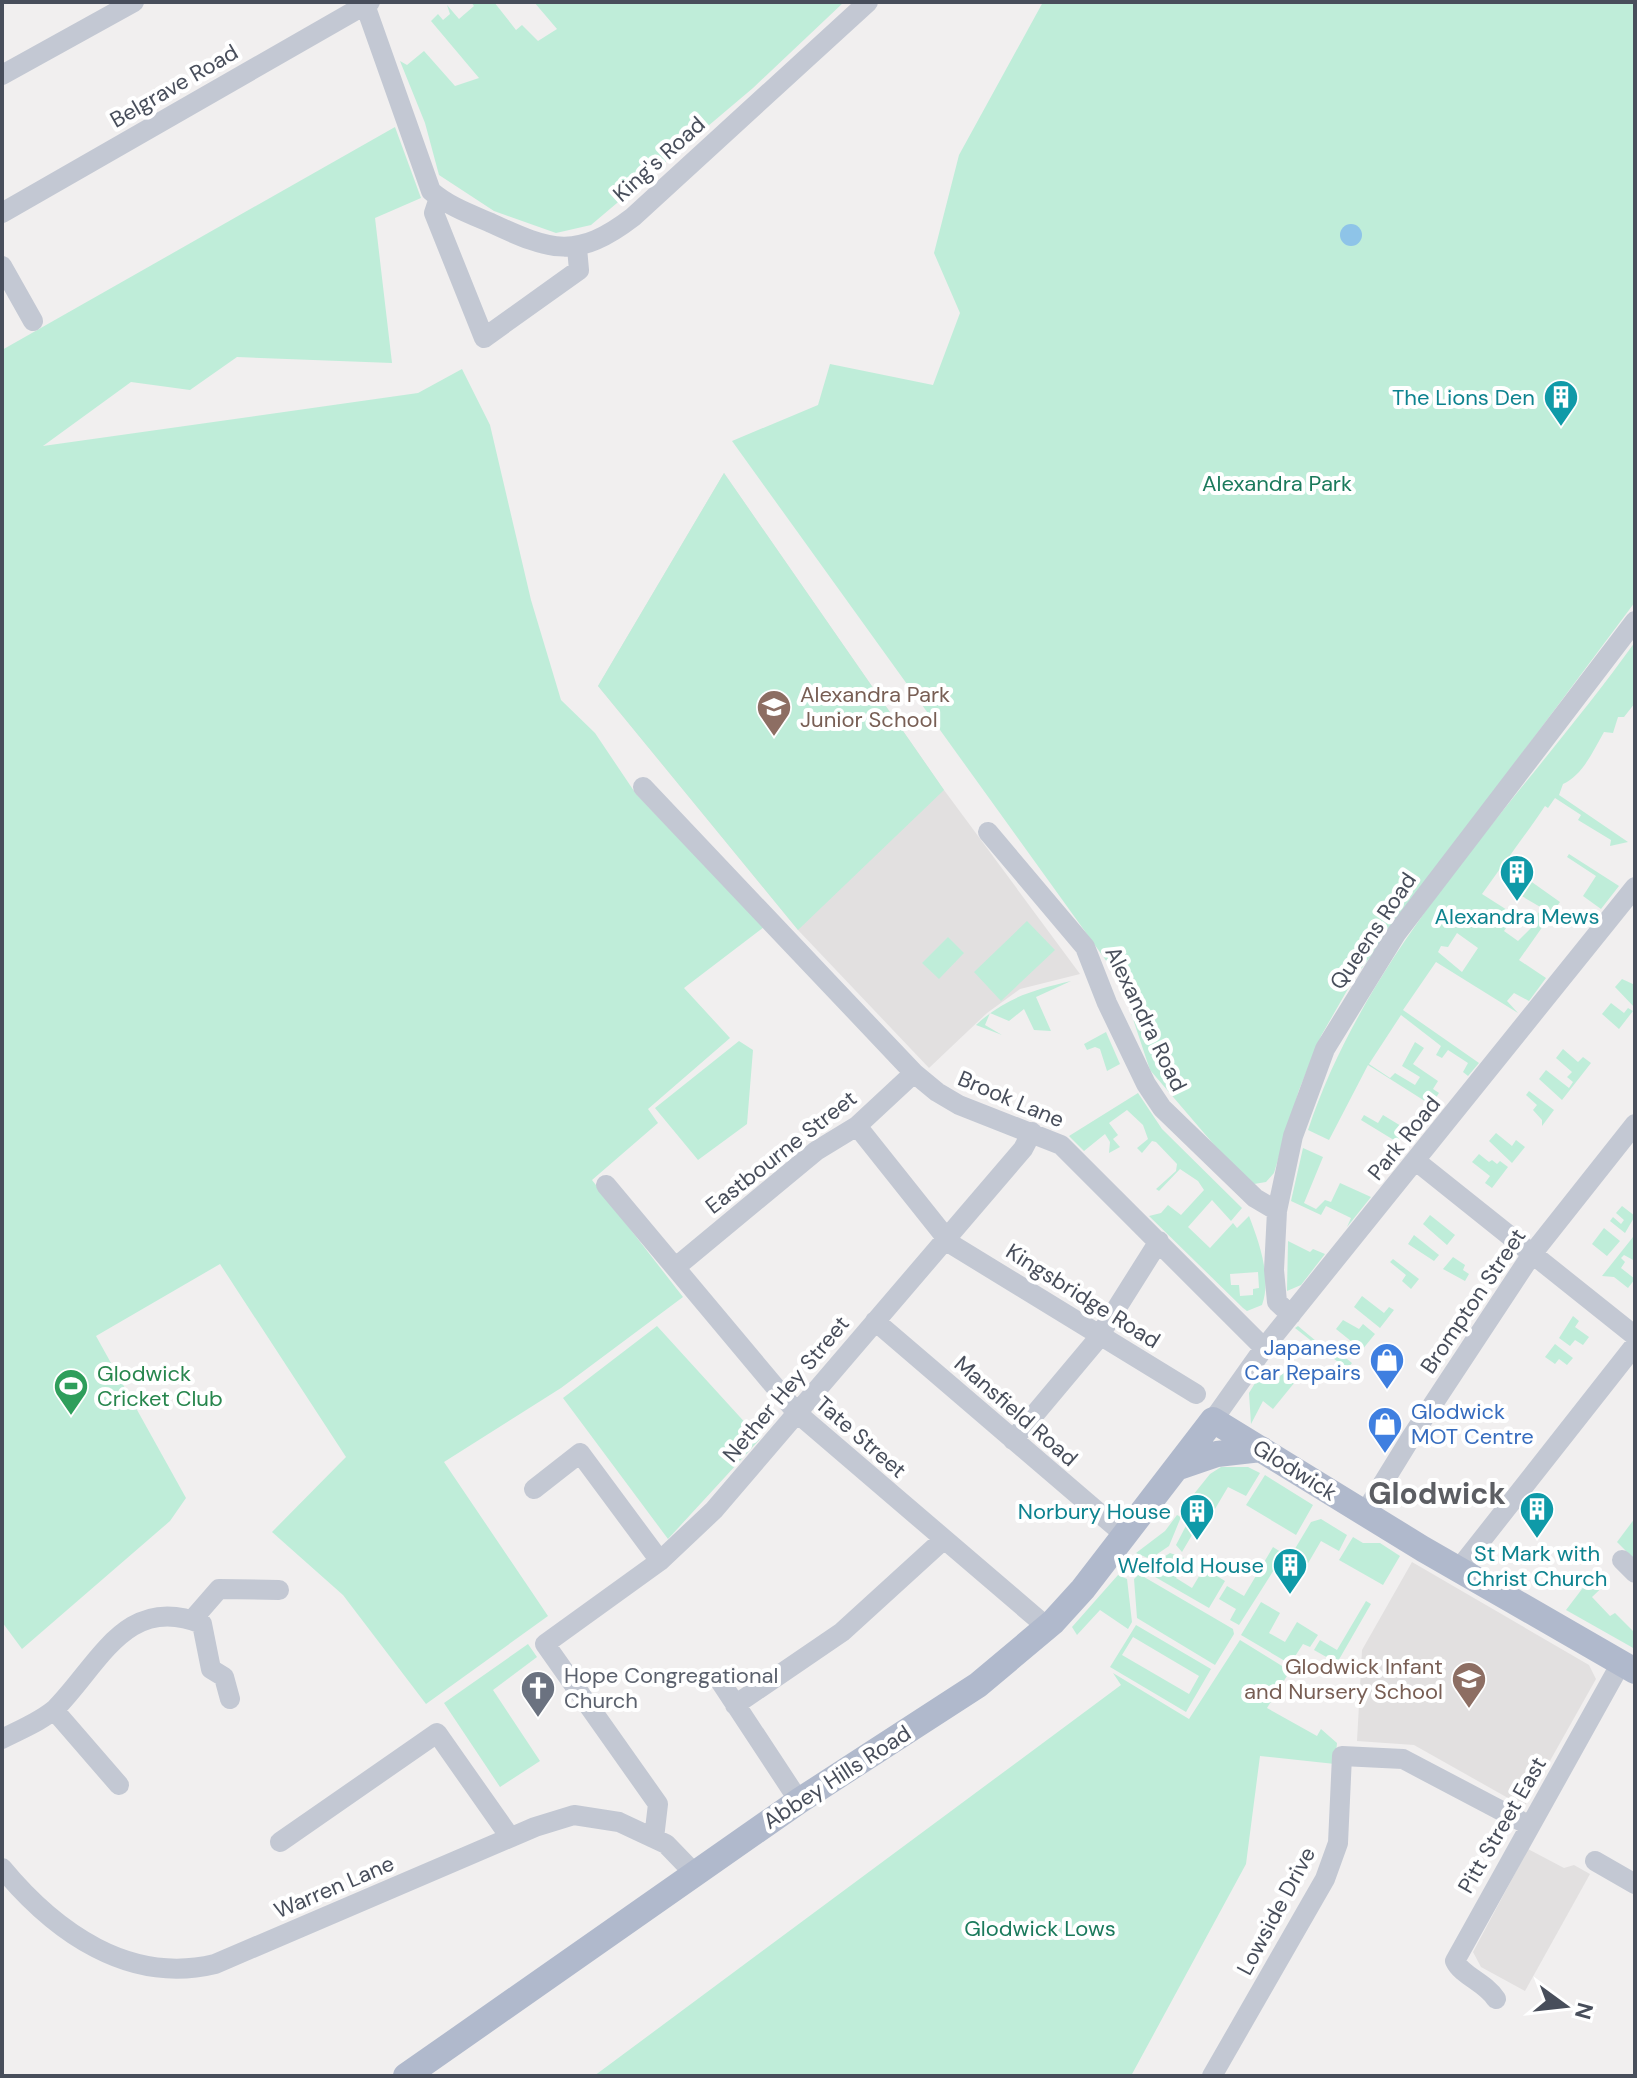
<svg xmlns="http://www.w3.org/2000/svg" width="1637" height="2078" viewBox="0 0 1637 2078" font-family="'DM Sans',sans-serif">
<style>
.education{fill:#e2e0e0}
.green{fill:#bfedd9;fill-rule:evenodd}
.water{fill:#8ec4e8}
.lines{fill:none;stroke-linecap:round;stroke-linejoin:round}
.minor{stroke:#c3c8d3;stroke-width:20}
.major{stroke:#b0b9cc;stroke-width:26}
.labels{text-anchor:middle;dominant-baseline:central;stroke-width:8;stroke-linejoin:round;paint-order:stroke}
.street-label{font-size:22px;fill:#484e5b;stroke:#fff}
.culture-label{font-size:22px;fill:#0d838f;stroke:#fff;text-anchor:end}
.park-label{font-size:22px;fill:#1b7a5c;stroke:#fff}
.education-label{font-size:22px;fill:#785e54;stroke:#fff;text-anchor:start}
.shop-label{font-size:22px;fill:#366cbe;stroke:#fff;text-anchor:end}
.leisure-label{font-size:22px;fill:#27864d;stroke:#fff;text-anchor:start}
.worship-label{font-size:22px;fill:#5b616d;stroke:#fff;text-anchor:start}
.district-label{font-size:30px;font-weight:bold;fill:#5c5e63;stroke:#fff}
</style>
<rect width="100%" height="100%" fill="#f1efef"/>
<path class="education" d="M724 473 944 790 1080 974 1020 989 987 1013 929 1068 798 930 598 686Z
M1412 1562 1589 1665 1596 1679 1524 1807 1414 1745 1357 1741 1362 1650Z
M1528 1849 1564 1868 1574 1865 1590 1874 1525 1991 1481 1967 1473 1952Z"/>
<path class="green" d="M471 2H494L516 30 522 25 538 41 557 29 534 2H844L753 88 591 225 556 233 494 211 439 175 425 123 400 61 407 65 424 51 455 86 479 78 431 21 438 14 443 20 450 14 447 5 459 19 474 6Z
M1043 2H1635V602L1353 980 1321 1036 1299 1090 1274 1173 1266 1182 1254 1184 1222 1154 1150 1070 1120 980 732 441 818 405 830 364 933 385 960 313 934 253 959 155Z
M395 127 421 198 375 218 392 363 237 357 190 390 131 382 43 446 418 393 462 369 490 425 531 600 561 700 595 733 636 794 764 927 684 988 730 1038 648 1109 658 1123 592 1180 683 1297 561 1388 444 1462 548 1616 426 1704 343 1595 272 1532 346 1457 220 1264 96 1336 186 1498 170 1521 22 1649 2 1622V350Z
M724 473 944 790 798 930 598 686Z
M1635 642V703L1624 717H1618L1613 733 1604 732C1593 751 1583 775 1563 784L1559 795 1628 842 1610 846 1611 840 1578 820 1581 815 1555 798 1548 808 1545 806C1532 826 1519 842 1505 863L1560 902 1519 960 1546 978 1529 1001 1514 993 1507 1001 1518 1013 1436 962 1403 1010 1479 1063 1468 1076 1463 1072 1468 1063 1448 1050 1442 1058 1436 1055 1441 1046 1401 1015 1369 1064 1390 1078 1395 1073 1415 1085 1420 1077 1402 1066 1415 1042 1424 1048 1413 1064 1438 1081 1433 1089 1439 1093 1435 1099 1442 1105 1439 1110 1368 1065 1329 1140 1308 1130C1369 945 1523 798 1635 642ZM1502 866 1516 876 1508 888 1542 908 1531 923 1533 926 1518 941 1504 931 1515 915 1482 894ZM1457 933 1478 948 1462 972 1438 952 1441 946 1448 947Z
M1569 854 1619 886 1601 909 1583 896 1596 876 1567 857Z
M1027 921 1055 950 1001 1001 974 972Z
M948 937 964 953 939 979 922 963Z
M1622 979 1635 985V1008L1615 987Z
M1071 981 1036 997 1051 1031 1034 1030 1024 1009 1009 1021 990 1013 985 1025 1002 1035 976 1025C1005 998 1033 990 1071 981Z
M1611 1003 1624 1013 1628 1008 1633 1011 1619 1029 1602 1014Z
M1106 1032 1120 1064 1107 1071 1100 1049 1095 1047 1087 1050 1084 1044Z
M739 1041 753 1050 747 1124 698 1160 655 1108Z
M1563 1049 1578 1062 1583 1057 1591 1063 1562 1100 1539 1079 1546 1070 1569 1088 1573 1082 1567 1077 1572 1072 1556 1058Z
M1529 1091 1554 1110 1542 1126V1120L1533 1110 1537 1105 1526 1095Z
M1138 1093 1162 1129 1242 1208 1231 1221 1212 1200 1188 1227 1210 1248 1233 1223 1237 1228 1249 1216C1259 1242 1272 1278 1262 1305L1247 1311 1243 1308 1149 1216 1161 1213 1168 1205 1181 1215 1204 1190 1198 1181 1180 1169 1159 1191 1156 1189 1176 1171 1177 1164 1156 1142 1152 1141 1142 1153 1137 1148 1148 1139 1143 1125 1127 1110 1109 1123 1118 1135 1113 1139 1120 1147 1109 1153 1110 1142 1105 1134 1084 1151 1069 1136ZM1258 1272 1259 1288 1253 1289V1295L1240 1296 1239 1285H1231L1230 1274Z
M1364 1115 1378 1123 1383 1115 1406 1129 1397 1142 1361 1120Z
M1496 1133 1512 1146 1516 1140 1525 1147 1512 1163 1489 1141Z
M1303 1148 1323 1157 1304 1203 1316 1209 1325 1200 1331 1202 1340 1183 1371 1197 1347 1227 1351 1218 1326 1206 1321 1215 1291 1201Z
M1479 1154 1489 1162 1492 1160 1497 1164 1500 1161 1508 1167 1492 1188 1485 1183 1490 1176 1472 1162Z
M1622 1206 1635 1216 1625 1233 1610 1221 1613 1217 1621 1224 1624 1220 1616 1213Z
M1430 1215 1455 1235 1447 1245 1423 1224Z
M1604 1228 1620 1241 1607 1256 1592 1244Z
M1414 1235 1439 1255 1434 1261 1408 1244Z
M1633 1237 1635 1261 1624 1255 1621 1258 1625 1262 1621 1268 1635 1279 1628 1288 1614 1277 1602 1276Z
M1288 1241 1310 1252 1313 1249 1325 1254 1301 1285 1287 1291Z
M1453 1257 1465 1265 1463 1270 1469 1274 1465 1281 1443 1269Z
M1393 1259 1419 1279 1411 1289 1402 1281 1406 1275 1390 1262Z
M1362 1296 1384 1313 1389 1307 1394 1310 1380 1328 1354 1307Z
M1573 1316 1579 1321 1575 1327 1589 1337 1583 1345 1575 1340 1570 1346 1559 1338Z
M1343 1320 1359 1329 1363 1324 1375 1334 1362 1350 1336 1329Z
M657 1326 760 1439 668 1539 563 1398Z
M1298 1326 1322 1346 1326 1342 1352 1363 1347 1369 1295 1328Z
M1555 1344 1573 1358 1567 1365 1559 1359 1555 1364 1545 1357Z
M1263 1370 1276 1381 1283 1373 1288 1377 1293 1372 1299 1377 1273 1409 1263 1401 1251 1424 1249 1393Z
M1221 1467H1248L1260 1473 1246 1496 1228 1487 1206 1524 1181 1510 1210 1474Z
M1265 1475 1313 1505 1296 1535 1246 1505Z
M1177 1515 1181 1517 1169 1546 1150 1559 1136 1553 1165 1531Z
M1635 1518V1560L1617 1542Z
M1321 1519 1347 1535 1339 1551 1321 1541 1300 1577 1284 1567 1311 1522Z
M1189 1520 1203 1529 1198 1538 1192 1535 1182 1552 1176 1545Z
M1353 1537 1363 1543H1380L1400 1556 1383 1585 1339 1560Z
M1273 1547 1284 1554 1239 1625 1230 1620 1236 1609 1219 1599 1227 1586 1244 1596Z
M1170 1553 1187 1559 1176 1578 1192 1588 1204 1568 1225 1581 1209 1608 1143 1570Z
M1598 1568 1609 1581 1592 1597 1610 1616 1615 1613 1635 1633V1649L1566 1610Z
M1139 1574 1233 1629 1234 1634 1215 1665 1137 1618 1134 1579Z
M1118 1575 1127 1579 1132 1622 1128 1629 1100 1610 1077 1635 1072 1627Z
M1366 1601 1371 1604 1337 1663 1314 1650 1320 1640 1337 1650Z
M1261 1602 1280 1613 1269 1633 1285 1642 1297 1622 1318 1635 1310 1647 1303 1644 1290 1664 1241 1635Z
M1136 1625 1211 1669 1186 1712 1110 1667ZM1133 1637 1199 1676 1189 1694 1122 1655Z
M1240 1640 1290 1671 1267 1708 1317 1736 1321 1729 1337 1743 1335 1764 1260 1756 1246 1864 1131 2076H594L1121 1685 1113 1673 1189 1719Z
M528 1644 537 1657 493 1690 540 1761 500 1787 444 1703Z"/>
<path class="water" d="M1340 235a11 11 0 1 1 22 0a11 11 0 1 1-22 0Z"/>
<g class="lines">
<path class="minor" d="M364 2 431 191C448 206 470 214 491 223 551 251 577 260 633 217L868 2
M2 75 134 2
M439 198 434 213 484 338 579 270 577 248
M2 213 370 2
M2 266 33 321
M643 787 914 1073 937 1092 959 1105 1061 1145 1264 1348
M988 832 1085 947 1107 1003 1146 1084 1162 1108 1255 1198 1277 1211
M857 1126 951 1244 1196 1394
M1416 1161 1635 1336
M606 1185 797 1413 1047 1627
M676 1267 816 1151 857 1126 914 1073
M1291 1315 1277 1302 1274 1270 1277 1211 1293 1136 1325 1049 1396 934 1635 621
M875 1321 1126 1536
M1213 1420 1264 1348 1635 887
M1013 1440 1096 1341 1159 1241
M534 1489 580 1453 660 1561
M1364 1514 1412 1436 1532 1254 1635 1124
M1622 1560 1635 1573
M1458 1570 1635 1345
M192 1620 219 1589 279 1590
M720 1681 799 1801
M735 1705 842 1632 943 1540
M54 1710 119 1785
M2 1739C19 1730 42 1721 56 1708 100 1663 127 1593 202 1624L211 1669 224 1677 230 1699
M654 1838 658 1804 545 1644 660 1561 714 1510 1023 1149 1032 1132
M280 1842 437 1733 510 1837
M1595 1861 1635 1884
M2 1868C55 1932 129 1985 215 1964L535 1827 574 1815 619 1822 666 1844 694 1873
M1496 1999C1485 1982 1462 1976 1455 1961L1621 1663
M1212 2076 1325 1879 1338 1843 1342 1756 1403 1759 1530 1826"/>
<path class="major" d="M1179 1467 1217 1454 1261 1449
M406 2076 799 1801 978 1685 1053 1622 1083 1589 1213 1420 1423 1549 1635 1671"/>
</g>
<defs>
<g id="building-pin" transform="scale(1.8)"><path d="M0 17L-7.5 6A9.5 9.5 0 1 1 7.5 6Z" fill="#0f9aa8" stroke="#fff"/><path d="M-4-6H4V6H1V3H-1V6H-4ZM-2.5-4.3h1.7v1.8h-1.7ZM.8-4.3h1.7v1.8H.8ZM-2.5-1h1.7V.8h-1.7ZM.8-1h1.7V.8H.8Z" fill="#fff"/></g>
<g id="school-pin" transform="scale(1.8)"><path d="M0 17L-7.5 6A9.5 9.5 0 1 1 7.5 6Z" fill="#8d6e63" stroke="#fff"/><path d="M0-5L7-2L0 1L-7-2ZM-4 1L0 2.5L4 1V4Q0 6-4 4Z" fill="#fff"/></g>
<g id="shop-pin" transform="scale(1.8)"><path d="M0 17L-7.5 6A9.5 9.5 0 1 1 7.5 6Z" fill="#3f7fe0" stroke="#fff"/><path d="M-5-2.5h2.3a2.7 3.5 0 0 1 5.4 0H5L5.5 6h-11ZM-1.5-2.5h3a1.5 2.3 0 0 0-3 0Z" fill="#fff"/></g>
<g id="stadium-pin" transform="scale(1.8)"><path d="M0 17L-7.5 6A9.5 9.5 0 1 1 7.5 6Z" fill="#2e9e5b" stroke="#fff"/><path d="M0-5a6.5 5 0 1 0 0 10a6.5 5 0 1 0 0-10ZM-3.5-1.8h7v3.6h-7Z" fill="#fff"/></g>
<g id="church-pin" transform="scale(1.8)"><path d="M0 17L-7.5 6A9.5 9.5 0 1 1 7.5 6Z" fill="#6b7280" stroke="#fff"/><path d="M-1.2-6h2.4v3.5h3.3v2.4h-3.3V6h-2.4V-.1h-3.3v-2.4h3.3Z" fill="#fff"/></g>
</defs>
<g fill-rule="evenodd">
<use href="#building-pin" x="1561" y="397"/>
<use href="#school-pin" x="774" y="707"/>
<use href="#building-pin" x="1517" y="872"/>
<use href="#shop-pin" x="1387" y="1360"/>
<use href="#stadium-pin" x="71" y="1386"/>
<use href="#shop-pin" x="1385" y="1424"/>
<use href="#building-pin" x="1537" y="1509"/>
<use href="#building-pin" x="1197" y="1511"/>
<use href="#building-pin" x="1290" y="1565"/>
<use href="#school-pin" x="1469" y="1679"/>
<use href="#church-pin" x="538" y="1688"/>
</g>
<g class="labels">
<g class="street-label">
<text transform="translate(174 86) rotate(-30)">Belgrave Road</text>
<text transform="translate(659 159) rotate(-42)">King's Road</text>
<text transform="translate(1373 931) rotate(-56)">Queens Road</text>
<text transform="translate(1146 1019) rotate(64)">Alexandra Road</text>
<text transform="translate(1011 1099) rotate(23)">Brook Lane</text>
<text transform="translate(1404 1138) rotate(-51)">Park Road</text>
<text transform="translate(781 1152) rotate(-38)">Eastbourne Street</text>
<text transform="translate(1083 1296) rotate(32)">Kingsbridge Road</text>
<text transform="translate(1473 1301) rotate(-56)">Brompton Street</text>
<text transform="translate(786 1389) rotate(-50)">Nether Hey Street</text>
<text transform="translate(1016 1411) rotate(41)">Mansfield Road</text>
<text transform="translate(861 1437) rotate(41)">Tate Street</text>
<text transform="translate(1295 1470) rotate(32)">Glodwick</text>
<text transform="translate(837 1777) rotate(-33)">Abbey Hills Road</text>
<text transform="translate(1502 1825) rotate(-60)">Pitt Street East</text>
<text transform="translate(334 1887) rotate(-23)">Warren Lane</text>
<text transform="translate(1276 1911) rotate(-62)">Lowside Drive</text>
</g>
<g class="culture-label">
<text x="1535" y="397">The Lions Den</text>
<text x="1517" y="916" text-anchor="middle">Alexandra Mews</text>
<text x="1171" y="1511">Norbury House</text>
<text x="1537" y="1553" text-anchor="middle">St Mark with<tspan x="1537" dy="25">Christ Church</tspan></text>
<text x="1264" y="1565">Welfold House</text>
</g>
<g class="park-label">
<text x="1277" y="483">Alexandra Park</text>
<text x="1040" y="1928">Glodwick Lows</text>
</g>
<g class="education-label">
<text x="800" y="694">Alexandra Park<tspan x="800" dy="25">Junior School</tspan></text>
<text x="1443" y="1666" text-anchor="end">Glodwick Infant<tspan x="1443" dy="25">and Nursery School</tspan></text>
</g>
<g class="shop-label">
<text x="1361" y="1347">Japanese<tspan x="1361" dy="25">Car Repairs</tspan></text>
<text x="1411" y="1411" text-anchor="start">Glodwick<tspan x="1411" dy="25">MOT Centre</tspan></text>
</g>
<g class="leisure-label">
<text x="97" y="1373">Glodwick<tspan x="97" dy="25">Cricket Club</tspan></text>
</g>
<g class="worship-label">
<text x="564" y="1675">Hope Congregational<tspan x="564" dy="25">Church</tspan></text>
</g>
<g class="district-label">
<text x="1437" y="1493">Glodwick</text>
</g>
</g>
<rect width="1637" height="2078" fill="none" stroke="#484e5b" stroke-width="8"/>
<g transform="translate(1565 2006) rotate(105)" stroke="#ffffff" stroke-width="6" paint-order="stroke">
<path d="M0-6L14 30L0 20L-14 30Z" fill="#484e5b"/>
<text y="-12" font-size="22" font-weight="bold" text-anchor="middle" fill="#484e5b">N</text>
</g>
</svg>
